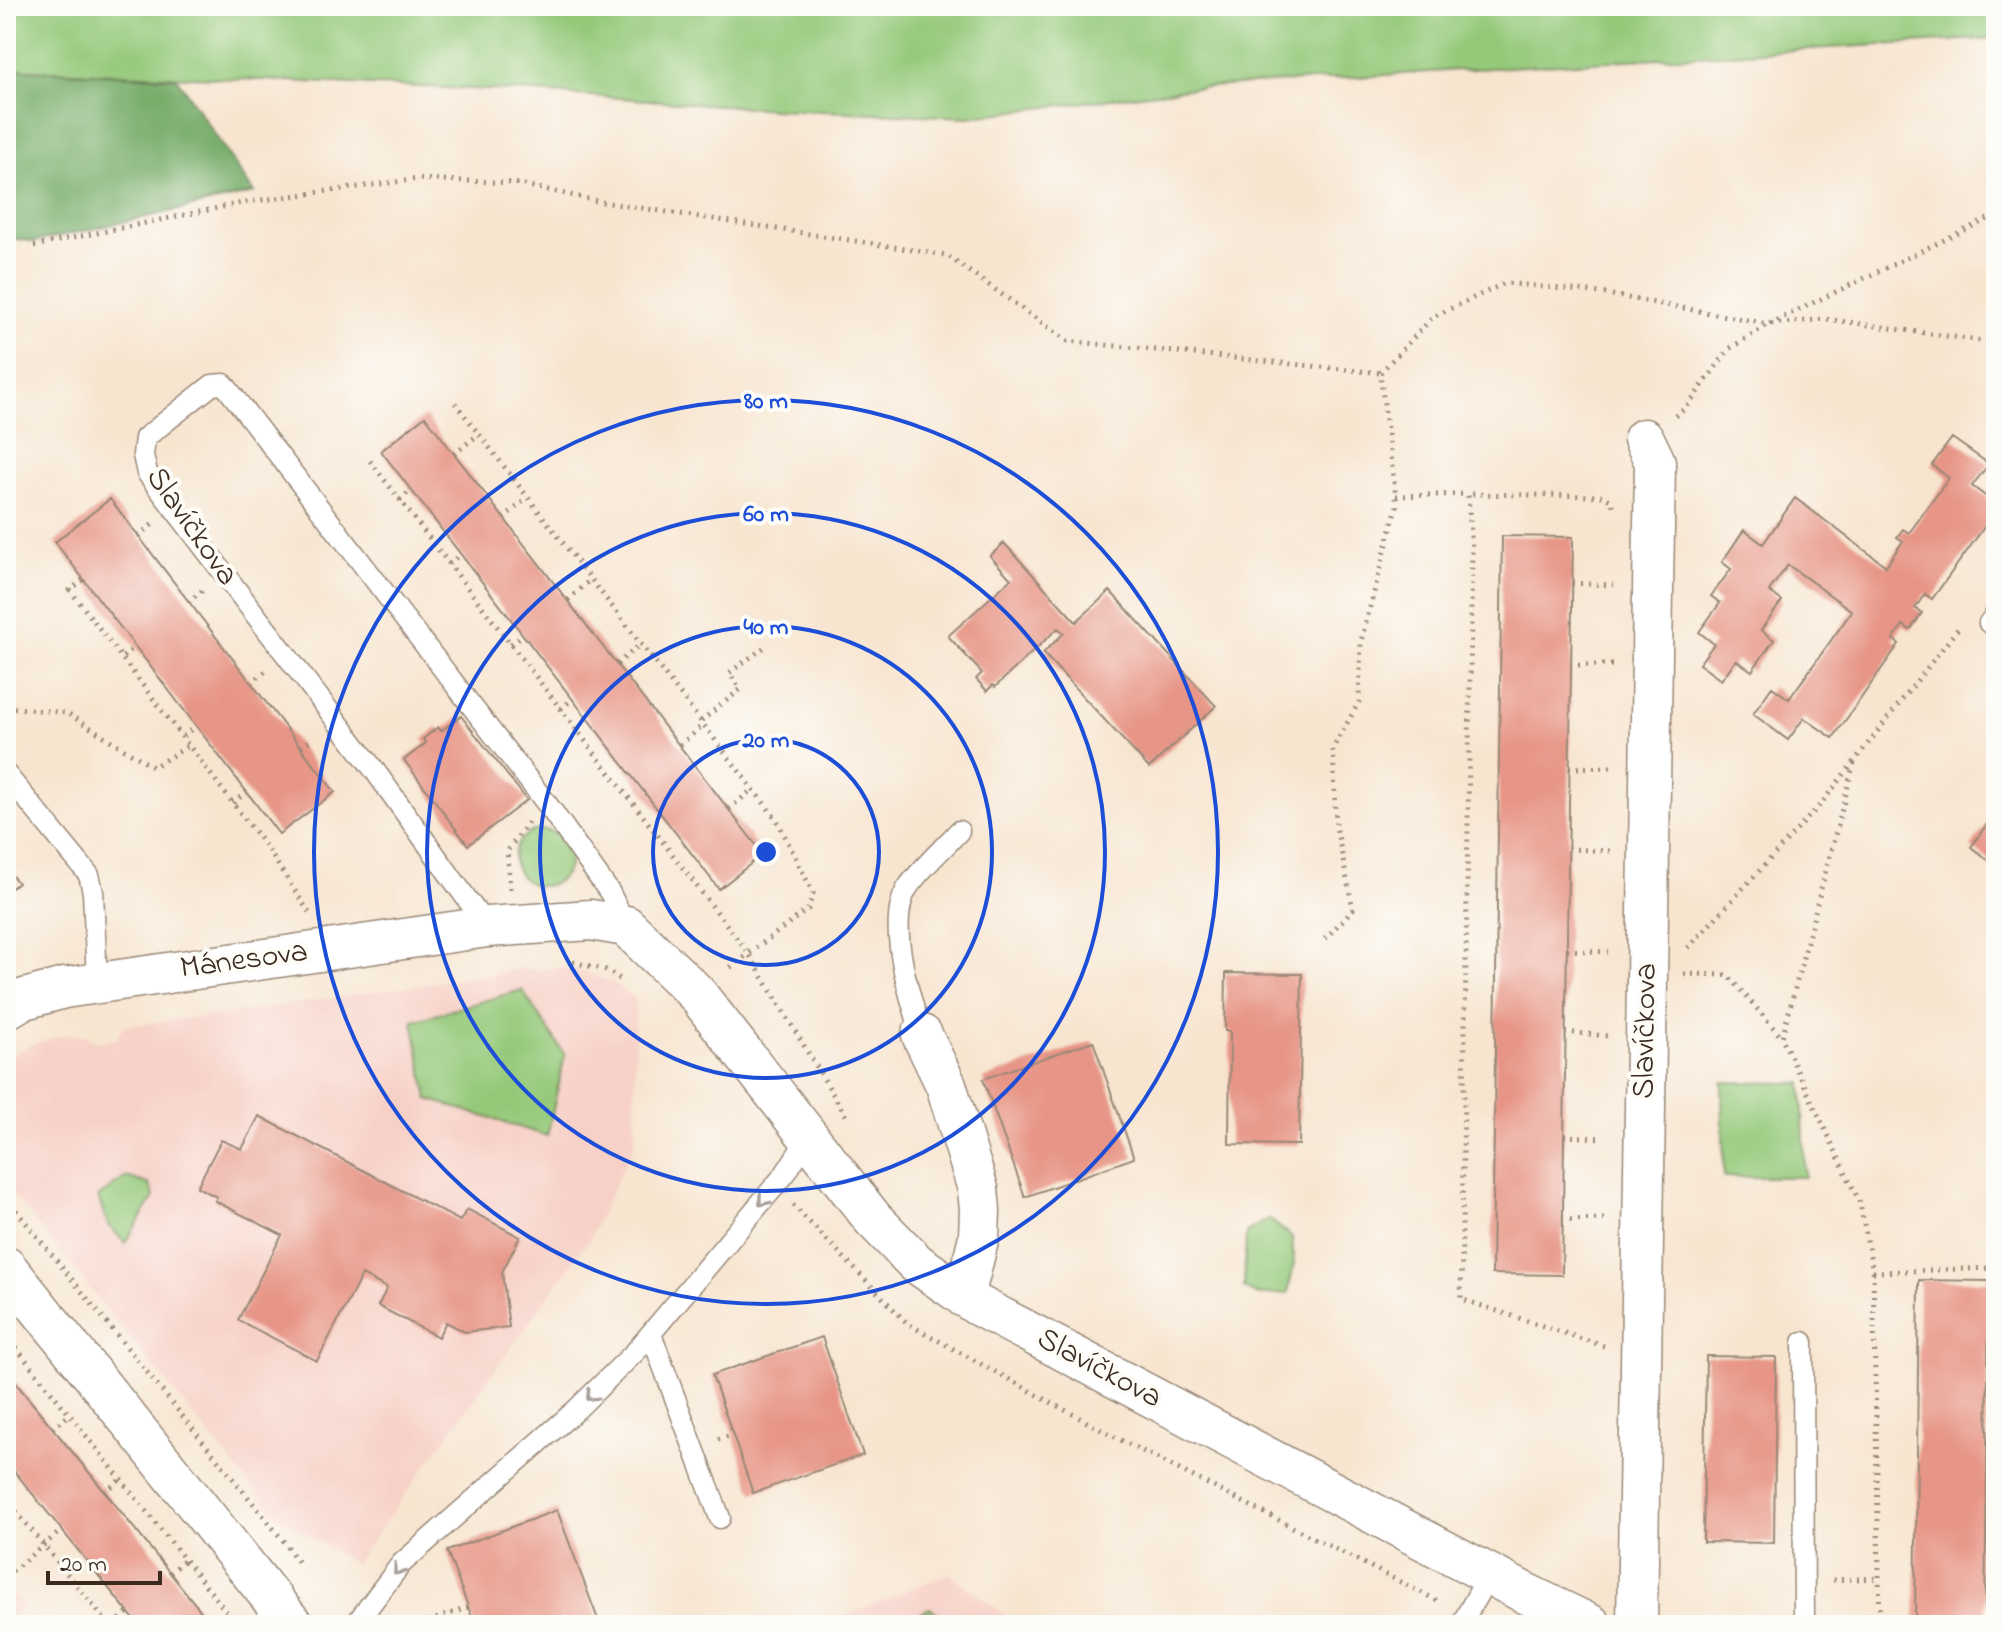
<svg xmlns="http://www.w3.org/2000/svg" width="2002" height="1631" viewBox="0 0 2002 1631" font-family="'Indie Flower',sans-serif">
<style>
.built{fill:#f7d1c7}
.green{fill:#95c97a;stroke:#687a4c;stroke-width:2}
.forest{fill:#78ad6a;stroke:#5a6c44;stroke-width:2}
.building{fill:#e79586}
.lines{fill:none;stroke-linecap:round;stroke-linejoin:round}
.lane-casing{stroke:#987;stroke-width:23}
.street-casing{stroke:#987;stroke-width:43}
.path{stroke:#987;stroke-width:5;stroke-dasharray:2 6;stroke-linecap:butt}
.lane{stroke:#fff;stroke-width:20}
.street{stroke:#fff;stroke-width:40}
.oneway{stroke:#a79f9a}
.ring{fill:none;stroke:#1d4ed8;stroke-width:4}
.labels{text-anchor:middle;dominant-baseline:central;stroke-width:8;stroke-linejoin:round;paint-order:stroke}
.street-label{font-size:32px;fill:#3b2a1e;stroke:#fdfcf7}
.centre{fill:#1d4ed8;stroke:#fdfcf7;stroke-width:4}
.ring-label{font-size:24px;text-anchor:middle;font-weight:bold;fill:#1d4ed8;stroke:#fdfcf7;stroke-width:8;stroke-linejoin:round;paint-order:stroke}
</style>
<rect width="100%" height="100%" fill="#fdfcf7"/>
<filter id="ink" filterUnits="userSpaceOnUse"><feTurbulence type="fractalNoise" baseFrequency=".0125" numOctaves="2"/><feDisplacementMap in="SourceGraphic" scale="16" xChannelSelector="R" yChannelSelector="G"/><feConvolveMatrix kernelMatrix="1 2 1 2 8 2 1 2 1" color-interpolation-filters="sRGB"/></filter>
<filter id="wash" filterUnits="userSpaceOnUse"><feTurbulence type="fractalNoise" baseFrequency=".006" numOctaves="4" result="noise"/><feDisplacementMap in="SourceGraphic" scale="32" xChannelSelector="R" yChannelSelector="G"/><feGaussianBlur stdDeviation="1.8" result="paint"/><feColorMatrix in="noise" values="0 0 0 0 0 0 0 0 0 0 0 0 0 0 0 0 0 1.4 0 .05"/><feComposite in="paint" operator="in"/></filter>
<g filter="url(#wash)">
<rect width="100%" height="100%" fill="#f7e5d0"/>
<path class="built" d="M572 968 613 982 635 999V1143L588 1241 355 1564 272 1512 6 1186V1065L14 1054 32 1044 68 1034 84 1035 96 1042 116 1039 124 1026 240 1012 523 969Z
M949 1573 1018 1625H823Z
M6 1584 24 1607 6 1622Z"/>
<path class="green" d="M6 6H1996V38L1459 70 1195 88 968 117 774 109 535 92 6 69Z
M514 858a28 28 0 1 1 56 0a28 28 0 1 1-56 0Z
M522 990 565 1055 547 1136 428 1099 413 1021Z
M1722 1082 1802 1083 1805 1177H1724Z
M126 1177 149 1184 154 1197 125 1243 108 1225 98 1197Z
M1269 1219 1292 1237 1294 1264 1288 1293 1259 1295 1244 1288 1246 1232Z
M930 1608 956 1625H899Z"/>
<path class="forest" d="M6 69 177 78 254 193 34 242 6 237Z"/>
<g id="blocks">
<path class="building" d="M425 416 763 854 719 889 381 451Z
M1952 438 1989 464 1972 486 1996 504V511L1932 599 1925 594 1915 608 1922 613 1910 630 1903 625 1893 639 1899 644 1833 738 1804 718 1788 740 1753 714 1772 687 1789 699 1852 611 1788 565 1769 591 1782 601 1761 630 1774 640 1752 671 1736 660 1721 680 1699 664 1714 644 1699 632 1720 603 1711 596 1731 569 1722 562 1744 530 1763 544 1795 498 1886 566 1903 541 1897 537 1903 529 1909 533 1949 478 1932 465Z
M110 499 335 792 279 834 55 542Z
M1502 536 1573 537 1562 1275 1492 1274Z
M1004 543 1076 622 1110 591 1216 706 1149 768 1043 653 1064 633 1058 628 995 687 993 685 987 691 976 679 982 673 948 636 1011 579 990 556Z
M461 716 527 800 468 845 404 760 426 743 423 739 438 727 441 731Z
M1996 811V865L1971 847Z
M6 868 18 883 6 892Z
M1226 973 1302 974 1299 1145 1229 1144 1230 1031H1225Z
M1093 1041 1134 1158 1025 1197 983 1079Z
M259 1116 460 1221 467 1209 520 1237 502 1272 509 1327 465 1332 446 1322 438 1337 378 1306 387 1288 362 1275 317 1361 238 1320 282 1235 215 1201 217 1197 197 1187 221 1140 242 1149Z
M1919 1280 1989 1281 1985 1625H1915Z
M822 1337 863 1455 753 1493 712 1375Z
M1706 1356 1776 1357 1774 1543 1703 1542Z
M6 1371 105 1492 212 1625H139L128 1612 6 1461Z
M557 1510 600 1625H475L447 1551Z"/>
</g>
</g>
<g filter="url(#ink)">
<use href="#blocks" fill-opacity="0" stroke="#987" stroke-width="2"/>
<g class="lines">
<g class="lane-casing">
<path id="lane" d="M1989 623 1996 614
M6 774 89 875 93 892 97 982
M487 927 375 771 147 473 143 455 145 438 212 385 224 384 550 808 610 893 626 926
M922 1035C910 998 885 922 908 887 922 867 943 849 959 831
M651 1334 720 1518
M1803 1342 1804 1625
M355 1625 401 1564 577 1409 636 1351 785 1174 808 1138
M1461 1625 1489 1574"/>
</g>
<g class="street-casing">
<path id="street" d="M6 1009 21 1000 64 988 487 927 591 920 626 926 696 993 873 1219 916 1263 977 1305 1523 1592 1591 1625
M922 1035 946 1085 978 1189 980 1210 979 1237 964 1297
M6 1267 293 1625
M1637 1625 1655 462 1644 439"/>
</g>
<path class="path" d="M34 246 247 202 418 179 515 183 602 202 946 255 1068 341 1380 373
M455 403 777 820 813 893 808 909 727 970
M1675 416 1686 408 1729 349 1769 324 1826 319 1996 343
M454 454 479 434
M370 461 749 954 846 1116
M1396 496 1468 494
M400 500 411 490
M503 518 528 498
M138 536 153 524
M449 564 460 554
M83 580 70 590 267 848 310 914
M1572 583 1613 585
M568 600 591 579
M188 602 203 590
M511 644 523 635
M123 657 135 647
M617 664 641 644
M1570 665H1615
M251 683 266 671
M6 707 67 713 153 767 190 745
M561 709 572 699
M701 721 741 689 729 673 766 646
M183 736 196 726
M680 745 703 725
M301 747 313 738
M1854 763 1782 1038 1860 1203 1873 1272 1880 1625
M1569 768 1611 767
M233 803 246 792
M729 809 753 789
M1568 849 1611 851
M510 889 507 851 529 822
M1325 939 1353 909 1336 826 1333 748 1359 702 1361 641 1397 506 1380 373 1433 317 1505 283 1601 293 1769 324 1996 215
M1688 948 1820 805 1960 626
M1567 950 1608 952
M573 962 606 970 623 981
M1684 974 1728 975 1782 1038
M1565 1032 1608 1036
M6 1055 16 1047
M1564 1136 1604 1138
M6 1198 286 1544 300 1566
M793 1205 908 1324 1107 1433 1440 1602
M1562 1220 1604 1219
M1873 1272 1996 1268
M6 1335 237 1625
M1604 1346 1461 1299 1472 548 1468 494 1603 496 1612 501 1613 506
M53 1429 69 1415
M718 1439 732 1435
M6 1476 14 1470
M105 1492 121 1479
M6 1499 109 1625
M170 1573 185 1560
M6 1576 62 1530
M1833 1580 1879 1578
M421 1624 469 1607
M114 1625 128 1612"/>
<use href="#lane" class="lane"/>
<use href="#street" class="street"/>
</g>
<defs><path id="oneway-chevron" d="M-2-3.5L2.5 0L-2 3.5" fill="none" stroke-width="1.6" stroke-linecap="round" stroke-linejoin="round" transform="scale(2)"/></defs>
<g class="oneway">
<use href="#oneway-chevron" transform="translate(763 1201) rotate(130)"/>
<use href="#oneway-chevron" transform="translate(591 1396) rotate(135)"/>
<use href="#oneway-chevron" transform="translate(398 1570) rotate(130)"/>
</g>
</g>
<g class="ring">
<circle cx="766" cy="852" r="113"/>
<circle cx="766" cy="852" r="226"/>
<circle cx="766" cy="852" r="339"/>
<circle cx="766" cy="852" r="452"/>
</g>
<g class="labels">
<g class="street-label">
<text transform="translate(191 527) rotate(55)">Slavíčkova</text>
<text transform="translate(244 961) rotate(-8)">Mánesova</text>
<text transform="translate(1646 1031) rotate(-89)">Slavíčkova</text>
<text transform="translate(1099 1369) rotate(28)">Slavíčkova</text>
</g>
</g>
<circle cx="766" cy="852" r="12" class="centre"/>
<g class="ring-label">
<text x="766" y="408">80 m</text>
<text x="766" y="521">60 m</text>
<text x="766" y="634">40 m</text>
<text x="766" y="747">20 m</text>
</g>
<rect width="2002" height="1631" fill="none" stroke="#fdfcf7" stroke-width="32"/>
<path d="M48 1571v12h112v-12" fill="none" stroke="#3b2a1e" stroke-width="4"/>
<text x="60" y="1571" font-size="24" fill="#3b2a1e" stroke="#fdfcf7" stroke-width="6" paint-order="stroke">20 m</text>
</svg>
